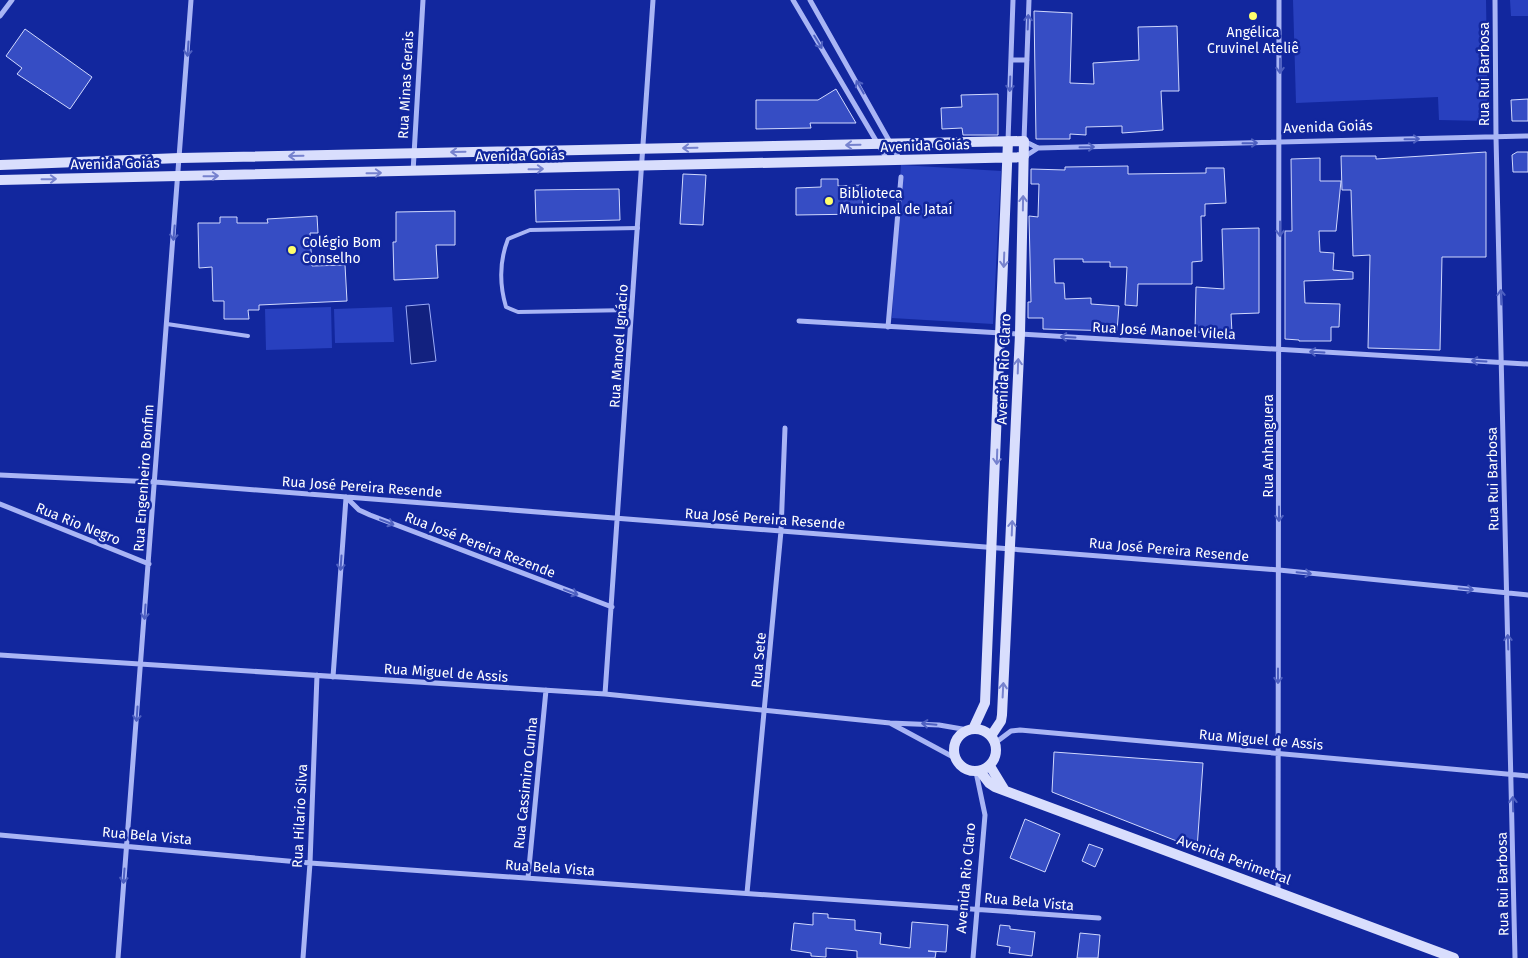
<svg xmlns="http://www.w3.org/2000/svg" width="1528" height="958" viewBox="0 0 1528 958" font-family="'Fira Sans',sans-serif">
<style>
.green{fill:#2840bf}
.water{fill:#12217f;stroke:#9babf8}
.building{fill:#364dc4;stroke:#d1d9fe}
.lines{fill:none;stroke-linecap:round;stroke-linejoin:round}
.service{stroke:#a9b5f5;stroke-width:4}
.minor{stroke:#a9b5f5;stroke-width:5}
.secondary{stroke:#d9defd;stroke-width:10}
.oneway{stroke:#4e60c1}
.oneway2{stroke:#7682ce}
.poi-dot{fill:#ffff6c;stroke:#12279e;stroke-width:2}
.labels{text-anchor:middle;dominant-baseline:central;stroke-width:5;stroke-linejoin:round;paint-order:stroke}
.poi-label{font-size:14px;fill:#fff;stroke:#12279e;text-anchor:start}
.street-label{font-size:14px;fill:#fff;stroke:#12279e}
</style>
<rect width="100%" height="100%" fill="#12279e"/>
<path class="green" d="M1293 0H1486L1488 121 1439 120 1438 97 1296 103Z
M1510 0H1528V16H1511Z
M901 165 1001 171 993 324 892 318Z
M331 307 332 348 266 350 265 309Z
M392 307 394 342 335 343 334 309Z"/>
<path class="water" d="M429 304 436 361 411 364 406 306Z"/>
<path class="building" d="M1034 11 1072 13 1070 83 1094 84 1093 63 1139 60 1138 27 1177 26 1179 91H1161L1163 130 1122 133V126L1086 127V135L1070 134V139H1036Z
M25 29 92 77 70 109 17 74 22 68 6 56Z
M836 89 856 123H810L811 128 756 129V100H818Z
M998 94V135H963L962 128 942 129 941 108 962 107 961 95Z
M1528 99V121H1512L1511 100Z
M1486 152V257H1442L1440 350 1368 348 1370 255 1353 256 1351 190H1342L1341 156H1376V159Z
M1517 152H1528V172H1513L1512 155Z
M1320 158V181H1341L1336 231H1319L1320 252 1334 253 1333 270 1353 272V279L1304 281 1305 303 1340 304 1339 327H1331V341H1299V340L1285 339V231H1292L1291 159Z
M1128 166V174L1206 173V168H1224L1226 203 1205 204V216H1201L1202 261 1192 262V284H1138L1137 306 1125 305 1127 267H1110V262H1083V259H1054L1055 283H1064L1065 299 1091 298V304L1119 306 1117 331 1043 329V318H1028V302H1031L1029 216 1038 217 1039 184H1031V169L1065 170V167Z
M683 174 706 175 703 225 680 224Z
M821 179H838V186L862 185 863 214 796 215V188L821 187Z
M619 189 620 220 536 222 535 190Z
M455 211V245H436L438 278 394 280 393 242H396V212Z
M317 216 318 233H310L312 266 345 265 347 301 259 305V310H248L249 319H224V301H213L212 267 199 268 198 223H220V217H237V223H268L267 219Z
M1259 228V313L1231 314 1232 333 1195 332 1196 287 1224 289 1222 229Z
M1054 752 1203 763 1197 849 1052 792Z
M1025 819 1060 834 1045 872 1010 858Z
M1089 844 1103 849 1095 867 1082 861Z
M813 913 828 914V918L855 920V930L881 933 880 944 910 948 912 922 948 925 946 952 928 951 936 952 935 958H857V951L826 948V957L811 956V953L791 950 794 923 813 925Z
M1000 925 1010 926V929L1035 932 1032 956 1009 953 1010 947 997 945Z
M1080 933 1100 935 1098 958H1077Z"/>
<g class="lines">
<path class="service" d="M632 310 518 312 506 307C499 283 499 262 508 239L530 230 638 228
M167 324 248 336"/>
<path class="minor" d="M793 0 888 161
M810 0 900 160
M1029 0 1024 141 1038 148 1528 136
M1495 0 1496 137 1515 958
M0 16 12 0
M1011 60H1027
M1008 141 1013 0
M1024 157 1038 148
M413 172 423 0
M799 321 1528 364
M888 327 901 177
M0 475 155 482 1011 549 1279 570 1528 595
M346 497 359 510 370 515 612 607
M0 504 149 564
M0 655 605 694 890 723 939 725 968 730
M333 677 346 498
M605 694 653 0
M890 723 955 758
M995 743 1011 731 1020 730 1528 776
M0 835 310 863 1099 918
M528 878 546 690
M1278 891 1279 0
M747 893 781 531 785 428
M118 958 191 0
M303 958 310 863 317 675
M973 958 985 815 976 772"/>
<path class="secondary" d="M0 165 180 158 1024 141 1020 334 1002 715 1001 721 991 736
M0 180 1024 157
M954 750a21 21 0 1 1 42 0a21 21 0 1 1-42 0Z
M973 729 985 703 1008 141
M990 766 1004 789
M980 771 989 783 995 787 1454 958"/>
</g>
<defs><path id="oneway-shaft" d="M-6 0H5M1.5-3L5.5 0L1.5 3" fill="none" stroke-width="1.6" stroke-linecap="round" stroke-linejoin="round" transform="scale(1.25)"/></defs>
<g class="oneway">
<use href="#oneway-shaft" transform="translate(1028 22) rotate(-88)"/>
<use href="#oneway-shaft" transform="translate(818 42) rotate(59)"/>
<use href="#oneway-shaft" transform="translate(188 49) rotate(94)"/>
<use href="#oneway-shaft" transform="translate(1280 66) rotate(90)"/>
<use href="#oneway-shaft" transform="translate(1010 84) rotate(92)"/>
<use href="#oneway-shaft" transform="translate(860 87) rotate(-120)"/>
<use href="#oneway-shaft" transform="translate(1412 139) rotate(-1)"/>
<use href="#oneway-shaft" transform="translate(1250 143) rotate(-1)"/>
<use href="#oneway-shaft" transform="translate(1087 147) rotate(-1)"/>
<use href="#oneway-shaft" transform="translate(1280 229) rotate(90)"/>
<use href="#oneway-shaft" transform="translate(174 233) rotate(95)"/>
<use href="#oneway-shaft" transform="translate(1501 297) rotate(-92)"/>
<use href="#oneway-shaft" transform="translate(1068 337) rotate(-177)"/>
<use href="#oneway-shaft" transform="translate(1317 352) rotate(-177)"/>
<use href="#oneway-shaft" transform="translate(1479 361) rotate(-177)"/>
<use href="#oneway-shaft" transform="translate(1279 514) rotate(90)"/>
<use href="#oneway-shaft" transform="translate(387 522) rotate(21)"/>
<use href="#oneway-shaft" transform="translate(341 563) rotate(94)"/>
<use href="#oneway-shaft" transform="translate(1304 573) rotate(6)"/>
<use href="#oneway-shaft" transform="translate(1466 589) rotate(6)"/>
<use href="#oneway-shaft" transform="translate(571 592) rotate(21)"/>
<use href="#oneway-shaft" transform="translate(145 612) rotate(94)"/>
<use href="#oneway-shaft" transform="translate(1508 642) rotate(-92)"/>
<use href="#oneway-shaft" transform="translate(1278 676) rotate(90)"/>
<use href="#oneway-shaft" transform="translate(137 714) rotate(94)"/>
<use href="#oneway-shaft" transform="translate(929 724) rotate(-175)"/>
<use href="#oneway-shaft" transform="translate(1513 804) rotate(-91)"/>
<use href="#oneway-shaft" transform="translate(124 876) rotate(94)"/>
</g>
<g class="oneway2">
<use href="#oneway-shaft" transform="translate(853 145) rotate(179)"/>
<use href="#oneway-shaft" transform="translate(690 148) rotate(179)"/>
<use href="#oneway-shaft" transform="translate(458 152) rotate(179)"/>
<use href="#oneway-shaft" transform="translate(296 156) rotate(179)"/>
<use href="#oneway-shaft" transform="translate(536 169) rotate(-1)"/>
<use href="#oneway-shaft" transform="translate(374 173) rotate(-1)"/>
<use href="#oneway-shaft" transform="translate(211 176) rotate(-1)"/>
<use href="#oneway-shaft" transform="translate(49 179) rotate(-1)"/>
<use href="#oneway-shaft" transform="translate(1023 203) rotate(-89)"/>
<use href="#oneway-shaft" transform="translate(1004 260) rotate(92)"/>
<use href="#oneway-shaft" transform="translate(1018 366) rotate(-88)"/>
<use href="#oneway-shaft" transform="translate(997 457) rotate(92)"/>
<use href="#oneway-shaft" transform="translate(1012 528) rotate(-88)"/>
<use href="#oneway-shaft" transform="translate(1003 690) rotate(-87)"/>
</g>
<g class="poi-dot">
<circle cx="1253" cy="16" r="5"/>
<circle cx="829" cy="201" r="5"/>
<circle cx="292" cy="250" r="5"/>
</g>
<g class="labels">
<g class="poi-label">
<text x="1253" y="32" text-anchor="middle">Angélica<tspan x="1253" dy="16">Cruvinel Ateliê</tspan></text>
<text x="839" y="193">Biblioteca<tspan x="839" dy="16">Municipal de Jataí</tspan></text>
<text x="302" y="242">Colégio Bom<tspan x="302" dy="16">Conselho</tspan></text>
</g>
<g class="street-label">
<text transform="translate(1484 74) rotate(-90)">Rua Rui Barbosa</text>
<text transform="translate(406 85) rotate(-87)">Rua Minas Gerais</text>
<text transform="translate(1328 127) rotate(-2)">Avenida Goiás</text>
<text transform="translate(925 146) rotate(-2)">Avenida Goiás</text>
<text transform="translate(520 156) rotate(-1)">Avenida Goiás</text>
<text transform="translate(115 164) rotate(-1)">Avenida Goiás</text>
<text transform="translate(1164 331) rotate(3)">Rua José Manoel Vilela</text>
<text transform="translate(619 346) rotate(-86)">Rua Manoel Ignácio</text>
<text transform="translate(1004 369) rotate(-88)">Avenida Rio Claro</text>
<text transform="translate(1268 446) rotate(-90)">Rua Anhanguera</text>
<text transform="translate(144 478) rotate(-86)">Rua Engenheiro Bonfim</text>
<text transform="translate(1493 479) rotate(-91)">Rua Rui Barbosa</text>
<text transform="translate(362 487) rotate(4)">Rua José Pereira Resende</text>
<text transform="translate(765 519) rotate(4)">Rua José Pereira Resende</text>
<text transform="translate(78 524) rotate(22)">Rua Rio Negro</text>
<text transform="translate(480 545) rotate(21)">Rua José Pereira Rezende</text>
<text transform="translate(1169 550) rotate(5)">Rua José Pereira Resende</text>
<text transform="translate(759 660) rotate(-85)">Rua Sete</text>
<text transform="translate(446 673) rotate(4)">Rua Miguel de Assis</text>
<text transform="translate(1261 740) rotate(5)">Rua Miguel de Assis</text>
<text transform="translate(526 783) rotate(-84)">Rua Cassimiro Cunha</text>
<text transform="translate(300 816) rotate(-87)">Rua Hilario Silva</text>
<text transform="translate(147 836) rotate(5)">Rua Bela Vista</text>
<text transform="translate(1234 860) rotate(20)">Avenida Perimetral</text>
<text transform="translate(550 868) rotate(4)">Rua Bela Vista</text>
<text transform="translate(966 878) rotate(-85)">Avenida Rio Claro</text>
<text transform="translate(1503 884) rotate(-91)">Rua Rui Barbosa</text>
<text transform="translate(1029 902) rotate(5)">Rua Bela Vista</text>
</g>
</g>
</svg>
